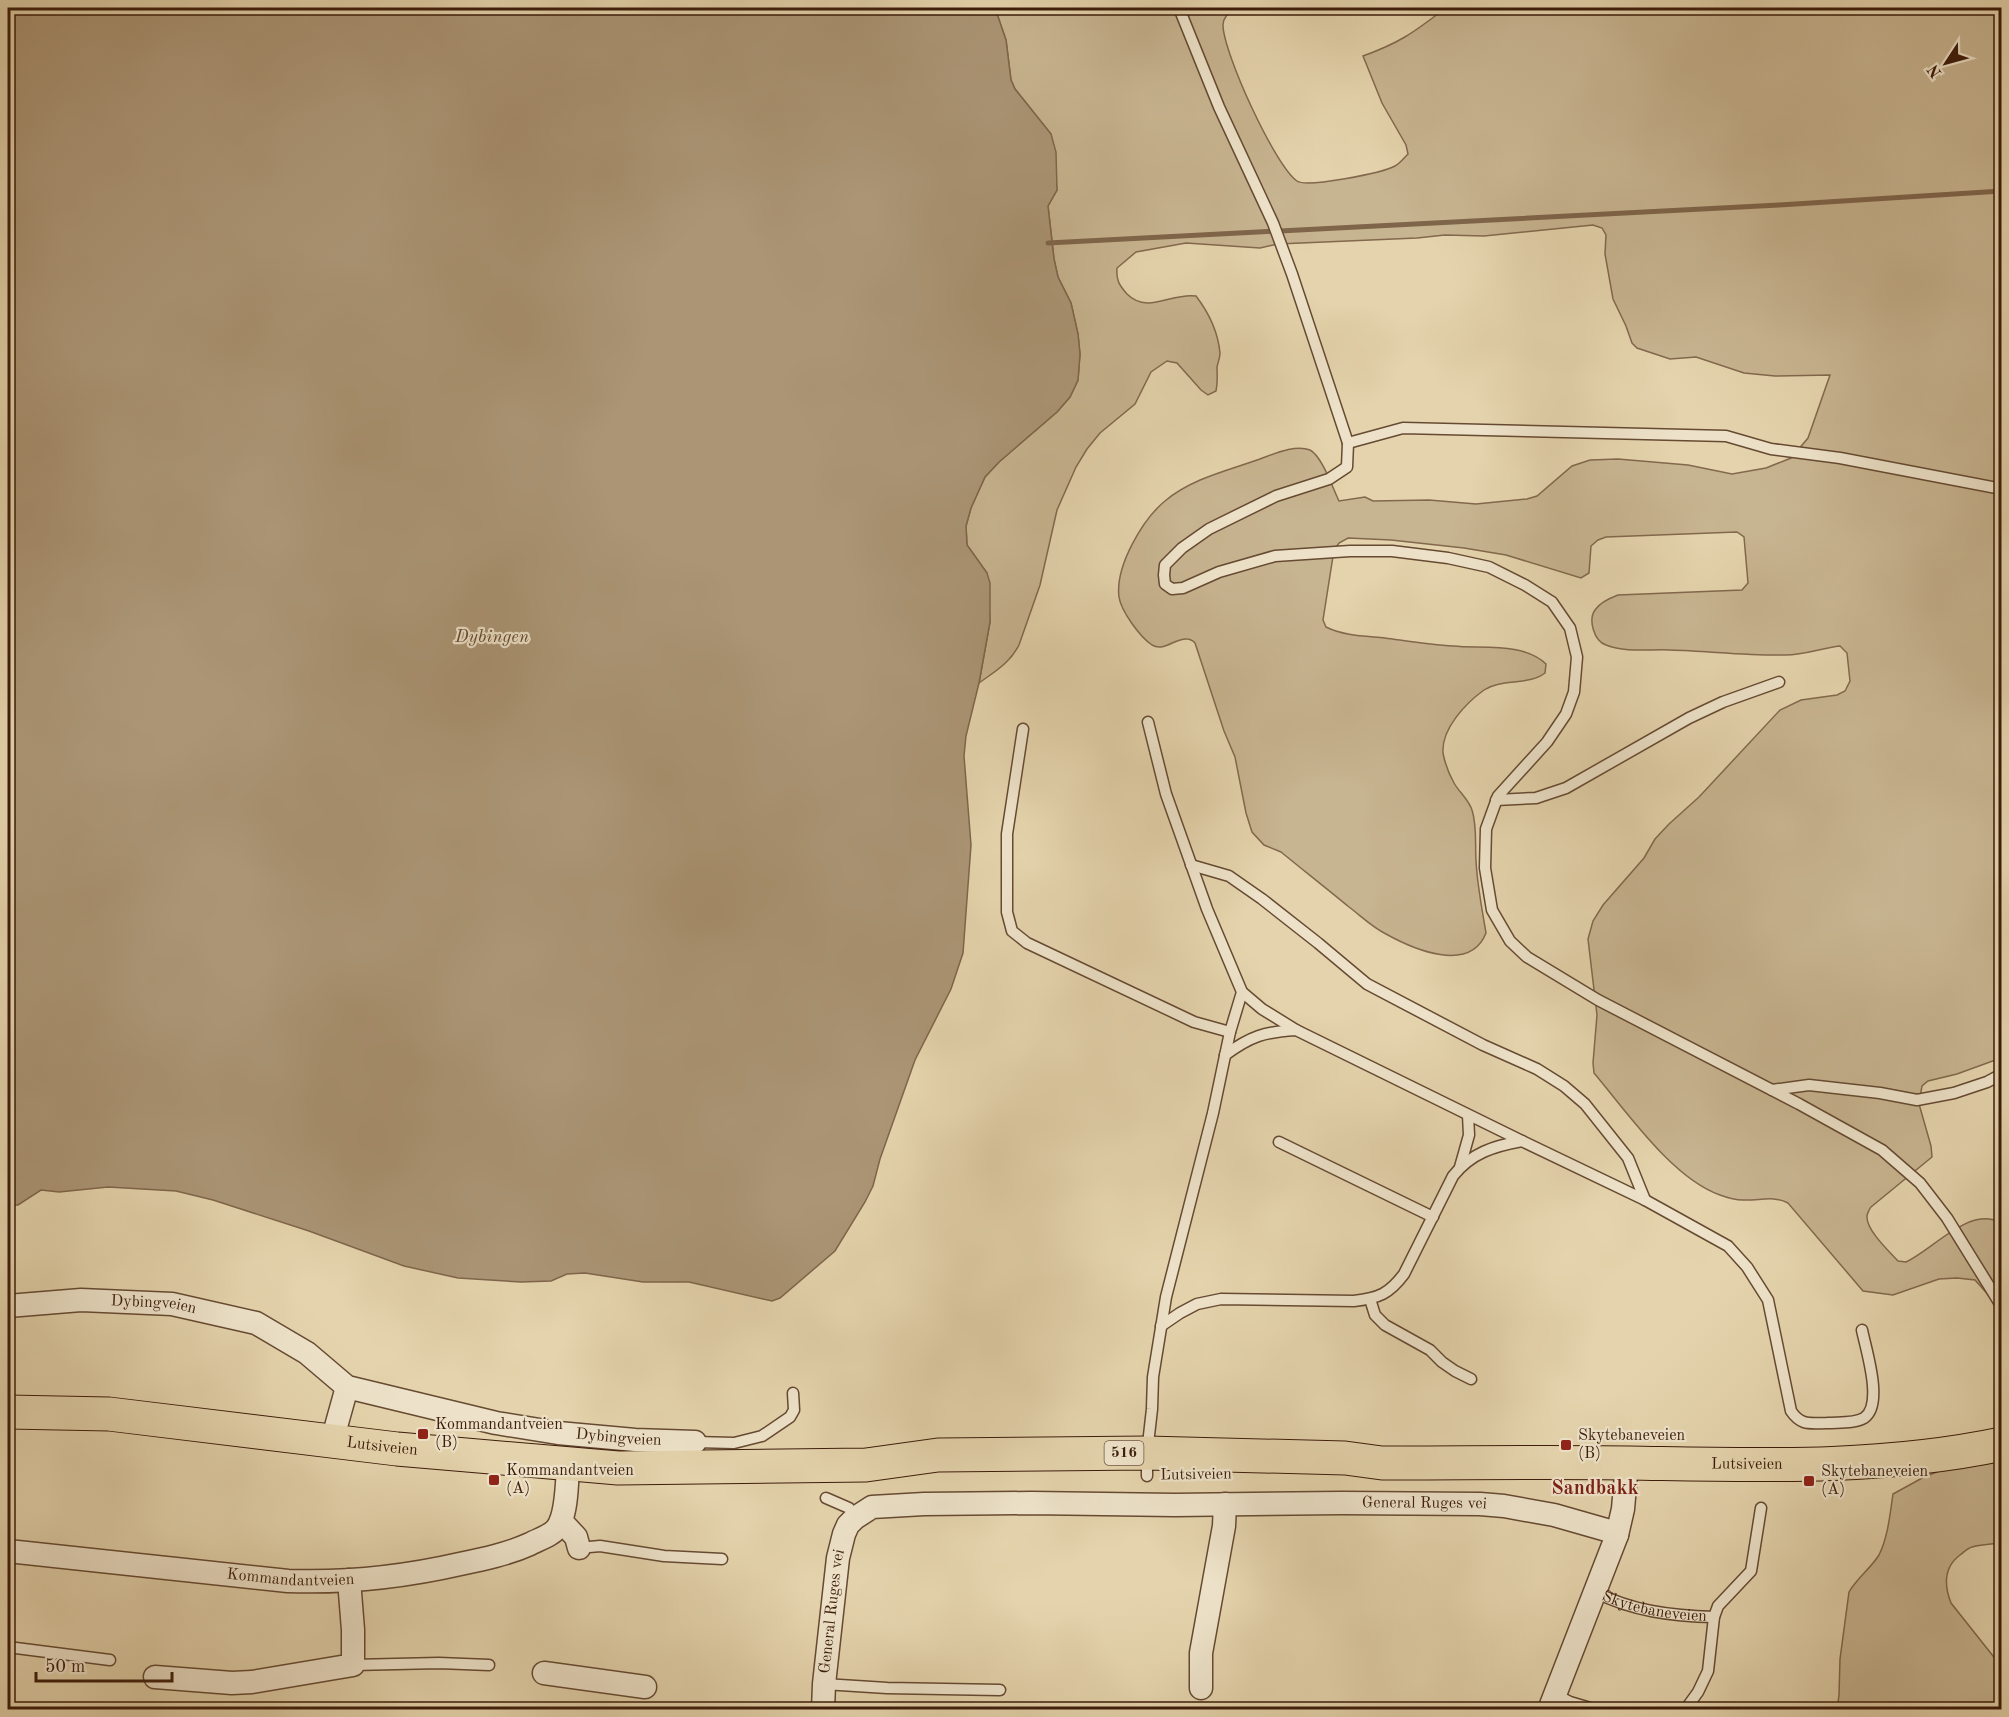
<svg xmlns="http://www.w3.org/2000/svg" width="2009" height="1717" viewBox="0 0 2009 1717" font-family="'Old Standard TT',serif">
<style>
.green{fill:#c7b490;stroke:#82684d;stroke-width:1.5}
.water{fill:#ab9575;stroke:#7f654a;stroke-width:1.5}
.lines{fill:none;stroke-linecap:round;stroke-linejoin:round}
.stream{stroke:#7f654a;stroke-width:5}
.lane-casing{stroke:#664a32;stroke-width:13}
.street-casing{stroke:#664a32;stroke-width:25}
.primary-casing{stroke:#3c1c0a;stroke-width:35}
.lane{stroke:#ede2c9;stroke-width:10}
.street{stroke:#ede2c9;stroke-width:22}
.primary{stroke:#e4d3ac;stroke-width:33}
.poi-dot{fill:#8f2418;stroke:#ede2c9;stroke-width:2}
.labels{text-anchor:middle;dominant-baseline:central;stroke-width:4.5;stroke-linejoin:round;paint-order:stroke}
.shield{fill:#ede2c9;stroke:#715743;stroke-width:1.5}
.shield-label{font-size:15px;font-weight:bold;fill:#3c1c0a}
.street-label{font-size:16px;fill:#3c1c0a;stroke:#ede2c9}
.poi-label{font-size:16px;fill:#3c1c0a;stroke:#ede2c9;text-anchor:start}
.water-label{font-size:18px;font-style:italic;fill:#63462f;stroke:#ede2c9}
.quarter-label{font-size:20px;font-weight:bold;fill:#7a1f14;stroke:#ede2c9}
</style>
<rect width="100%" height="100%" fill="#e4d3ac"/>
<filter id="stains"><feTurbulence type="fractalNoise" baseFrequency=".00333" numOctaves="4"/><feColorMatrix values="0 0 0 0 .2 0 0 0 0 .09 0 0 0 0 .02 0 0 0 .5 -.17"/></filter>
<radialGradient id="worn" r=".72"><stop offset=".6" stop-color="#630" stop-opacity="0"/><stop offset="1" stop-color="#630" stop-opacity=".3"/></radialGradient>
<path class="green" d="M995 8H1235C1229 13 1223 17 1223 25 1223 52 1275 166 1297 181 1307 188 1382 173 1395 166 1399 164 1404 158 1408 154L1406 145 1382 103 1363 56C1399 43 1413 33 1443 10V8H2001V1058L1957 1074 1928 1081 1922 1086 1919 1104 1931 1146 1932 1157 1871 1207C1870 1208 1867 1214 1867 1216 1866 1230 1889 1251 1898 1261L1906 1262C1934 1249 1970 1205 2001 1223V1309L1975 1280 1957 1278 1939 1279 1893 1295 1863 1291 1788 1203C1773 1195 1759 1201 1743 1200 1735 1200 1728 1198 1720 1195 1672 1178 1627 1112 1594 1073L1593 1063 1597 1015 1588 939 1593 921 1603 905 1644 858 1655 839 1669 824 1699 797 1780 710 1801 700 1837 695 1845 691 1850 681 1847 653 1840 646C1822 648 1804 655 1786 655 1747 656 1709 651 1670 650 1649 649 1626 653 1606 645 1594 641 1588 620 1595 610 1600 602 1610 598 1618 595L1742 590 1748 583 1744 537 1737 532 1606 537 1598 540 1591 546 1589 573 1581 578 1506 555 1464 548 1391 540 1348 538 1339 543 1334 550 1323 620 1326 627C1344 636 1365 636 1385 638 1407 641 1430 645 1453 646 1482 649 1523 642 1546 664L1545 673C1528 686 1502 678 1484 690 1466 703 1441 729 1443 753 1445 764 1449 774 1454 783 1459 792 1469 800 1472 810 1477 825 1475 844 1476 860 1477 884 1482 909 1486 933 1470 974 1413 949 1386 934 1372 927 1361 916 1349 907 1326 888 1303 870 1281 852L1264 845 1252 832 1246 813 1235 757 1224 731 1195 643C1193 641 1190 639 1187 639 1175 638 1164 652 1152 645 1140 637 1121 611 1119 597 1115 566 1143 519 1165 501 1191 479 1226 471 1257 460 1272 455 1294 444 1310 450 1322 456 1333 489 1339 501L1365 497 1373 501 1429 500 1476 504 1527 499 1537 496 1572 466 1590 460 1618 459 1688 465 1732 474 1766 468 1791 458 1808 438 1830 375 1775 376 1744 373 1696 357 1670 359 1637 348 1632 343 1626 326 1613 299 1605 254 1606 235 1602 228 1593 225 1484 236 1445 235 1417 238 1278 244 1260 248 1186 243 1136 252 1117 268C1116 280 1119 285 1127 294 1148 315 1172 292 1196 296 1209 313 1218 332 1220 353 1220 358 1218 362 1217 367 1217 376 1218 382 1216 391L1208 395 1201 390 1177 363 1167 361 1151 372 1135 404 1100 433 1087 449 1076 467 1057 510 1040 585 1019 645C1010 663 994 672 979 683L990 622 987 573 967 545 966 526 971 508 985 477 999 462 1057 412 1070 397 1078 380 1080 354 1078 334 1071 303 1058 277 1054 259 1048 206 1057 190 1051 134 1015 89 1011 80 1006 40Z
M2001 1459V1543C1992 1544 1981 1544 1972 1547 1968 1548 1964 1552 1960 1555 1944 1567 1944 1585 1951 1603L2001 1666V1709L1837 1710 1839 1695 1840 1659 1849 1592C1857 1578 1871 1568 1879 1555 1888 1537 1890 1514 1893 1494L1924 1477 1942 1470Z"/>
<path class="water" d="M8 8H995L1006 40 1011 80 1015 89 1051 134 1056 152 1057 190 1048 206 1054 259 1058 277 1071 303 1078 334 1080 354 1078 380 1070 397 1057 412 999 462 985 477 971 508 966 526 967 545 987 573 990 583V622L979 683 966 736 964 756 971 845 963 953 951 989 915 1060 880 1159 873 1186 865 1202 835 1251 780 1298 772 1301 689 1282H643L585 1273 567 1274 551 1281 521 1282 458 1278 404 1266 309 1231 213 1200 176 1191 108 1187 59 1192 41 1190 18 1205H8Z"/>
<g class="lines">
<path class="stream" d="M1048 243 1779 205 2002 191"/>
<g class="lane-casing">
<g id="lane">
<path d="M1179 8 1219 107 1273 223 1292 274 1348 443 1347 467 1329 479 1276 496 1209 529 1182 548 1165 565 1164 575 1165 584 1172 589 1183 588 1219 572 1275 556 1350 551H1392L1448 558 1489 567 1525 585 1552 602 1570 628 1577 657 1574 692 1566 714 1547 742 1498 796 1486 829 1485 868 1492 910 1510 941 1527 957 1598 1000 1799 1104 1882 1150 1920 1183 1947 1218 2002 1307"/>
<path d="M1348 443 1403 428 1726 436 1771 449 1840 458 2002 489"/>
<path d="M1023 729 1007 834V912L1012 931 1027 943 1194 1022 1230 1032"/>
<path d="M1496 800 1536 798 1566 788 1689 718 1723 702 1779 682"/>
<path d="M1191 865 1229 876 1262 899 1318 943 1367 984 1483 1045 1537 1069 1564 1086 1585 1104 1628 1158 1645 1200"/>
<path d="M1242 992 1262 1009 1296 1030"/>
<path d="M1225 1055C1251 1036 1264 1032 1296 1030L1522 1141 1645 1200 1728 1246 1747 1267 1768 1300 1791 1411C1801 1426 1810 1423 1827 1423 1838 1422 1854 1424 1864 1418 1884 1405 1866 1350 1862 1330"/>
<path d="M1772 1090 1809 1085 1880 1093 1917 1100 1954 1093 1987 1082 2002 1074"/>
<path d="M1279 1142 1433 1217"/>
<path d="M1460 1167 1469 1135 1468 1115"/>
<path d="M1370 1299 1375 1315 1385 1325 1430 1350 1442 1362 1455 1371 1471 1379"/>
<path d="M1161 1326 1180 1313 1197 1304 1221 1299 1354 1301C1379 1298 1389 1294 1404 1274L1453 1176C1471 1153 1494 1146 1522 1141"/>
<path d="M695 1442 734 1443 762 1436 790 1417 794 1410 793 1393"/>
<path d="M1147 1476V1453L1152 1409 1153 1377 1166 1297 1213 1113 1230 1032 1242 992 1207 909 1166 794 1148 722"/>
<path d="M826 1498 849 1508 855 1518"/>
<path d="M579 1548 600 1546 664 1556 722 1559"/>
<path id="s1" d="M1595 1592C1632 1611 1672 1616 1714 1617"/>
<path d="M8 1647 110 1660"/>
<path d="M353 1665 439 1663 489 1665"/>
<path d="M824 1684 887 1688 1000 1690"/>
<path d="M1554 1694 1570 1702 1597 1710"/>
<path d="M1685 1710 1698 1692 1708 1671 1714 1617 1718 1606 1751 1571 1761 1508"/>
</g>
</g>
<g class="street-casing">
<g id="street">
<path id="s2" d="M8 1306 81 1300 172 1304 256 1323 307 1353 347 1387 496 1423 558 1433 635 1440 695 1442"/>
<path d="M332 1441 347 1387"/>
<path d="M561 1521 576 1537 579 1548"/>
<path id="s3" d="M8 1551 288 1581C346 1583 403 1577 460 1564 484 1559 508 1554 530 1544 539 1539 551 1536 557 1528 567 1515 567 1482 568 1465"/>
<path d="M544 1673 645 1687"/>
<path d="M155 1677 232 1683 252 1682 353 1665V1630L349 1580"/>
<path d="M1201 1688V1653L1224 1526 1225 1504"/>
<path id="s4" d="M823 1710 824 1684 838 1558 844 1534 848 1525 855 1518 872 1507 924 1504 1031 1503 1175 1505 1342 1503 1480 1504 1504 1506 1554 1515 1610 1531 1617 1535"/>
<path d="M1549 1710 1617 1535 1623 1509 1627 1463"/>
</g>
</g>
<g class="primary-casing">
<g id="primary">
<path id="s5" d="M8 1412 109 1414 397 1449 618 1468 866 1465 938 1455 1147 1453 1345 1458 1382 1463C1464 1463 1547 1462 1629 1463 1754 1465 1878 1470 2002 1444"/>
</g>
</g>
<use href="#lane" class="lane"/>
<use href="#street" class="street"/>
<use href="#primary" class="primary"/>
</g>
<g class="poi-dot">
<rect x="417" y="1428" width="12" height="12" rx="3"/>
<rect x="1560" y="1439" width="12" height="12" rx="3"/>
<rect x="488" y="1474" width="12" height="12" rx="3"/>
<rect x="1803" y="1475" width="12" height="12" rx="3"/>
</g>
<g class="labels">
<rect class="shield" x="1104.5" y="1441" width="39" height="24" rx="4.5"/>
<g class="shield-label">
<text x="1124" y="1453">516</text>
</g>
<g class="street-label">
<text stroke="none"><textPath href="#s2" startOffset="146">Dybingveien</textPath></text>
<text stroke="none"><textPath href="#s2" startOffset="639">Dybingveien</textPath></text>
<text stroke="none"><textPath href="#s5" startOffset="376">Lutsiveien</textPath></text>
<text stroke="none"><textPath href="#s5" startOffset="1743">Lutsiveien</textPath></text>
<text transform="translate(1196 1475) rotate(-1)">Lutsiveien</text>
<text stroke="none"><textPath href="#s4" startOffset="770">General Ruges vei</textPath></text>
<text stroke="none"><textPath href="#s3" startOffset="284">Kommandantveien</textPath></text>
<text stroke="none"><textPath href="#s1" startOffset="62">Skytebaneveien</textPath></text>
<text stroke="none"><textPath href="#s4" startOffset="99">General Ruges vei</textPath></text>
</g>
<g class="poi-label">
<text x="435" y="1425">Kommandantveien<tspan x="435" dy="18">(B)</tspan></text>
<text x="1578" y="1436">Skytebaneveien<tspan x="1578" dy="18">(B)</tspan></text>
<text x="506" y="1471">Kommandantveien<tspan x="506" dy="18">(A)</tspan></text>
<text x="1821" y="1472">Skytebaneveien<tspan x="1821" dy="18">(A)</tspan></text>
</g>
<g class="water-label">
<text x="492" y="637">Dybingen</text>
</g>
<g class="quarter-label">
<text x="1595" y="1489">Sandbakk</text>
</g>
</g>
<rect width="2009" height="1717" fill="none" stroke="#e4d3ac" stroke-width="30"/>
<rect x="9" y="9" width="1991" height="1699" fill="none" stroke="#3c1c0a" stroke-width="3"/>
<rect x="15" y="15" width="1979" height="1687" fill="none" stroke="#3c1c0a" stroke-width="1.5"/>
<g transform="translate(1946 63) rotate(234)" stroke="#ede2c9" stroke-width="4.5" paint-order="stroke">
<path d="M0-4.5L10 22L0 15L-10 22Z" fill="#3c1c0a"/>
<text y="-9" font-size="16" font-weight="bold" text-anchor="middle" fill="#3c1c0a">N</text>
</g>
<path d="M36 1672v9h136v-9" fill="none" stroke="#3c1c0a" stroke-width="3"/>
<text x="45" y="1672" font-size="18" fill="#3c1c0a" stroke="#ede2c9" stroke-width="4.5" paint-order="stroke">50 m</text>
<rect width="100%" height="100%" filter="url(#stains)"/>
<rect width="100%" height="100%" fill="url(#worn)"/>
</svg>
